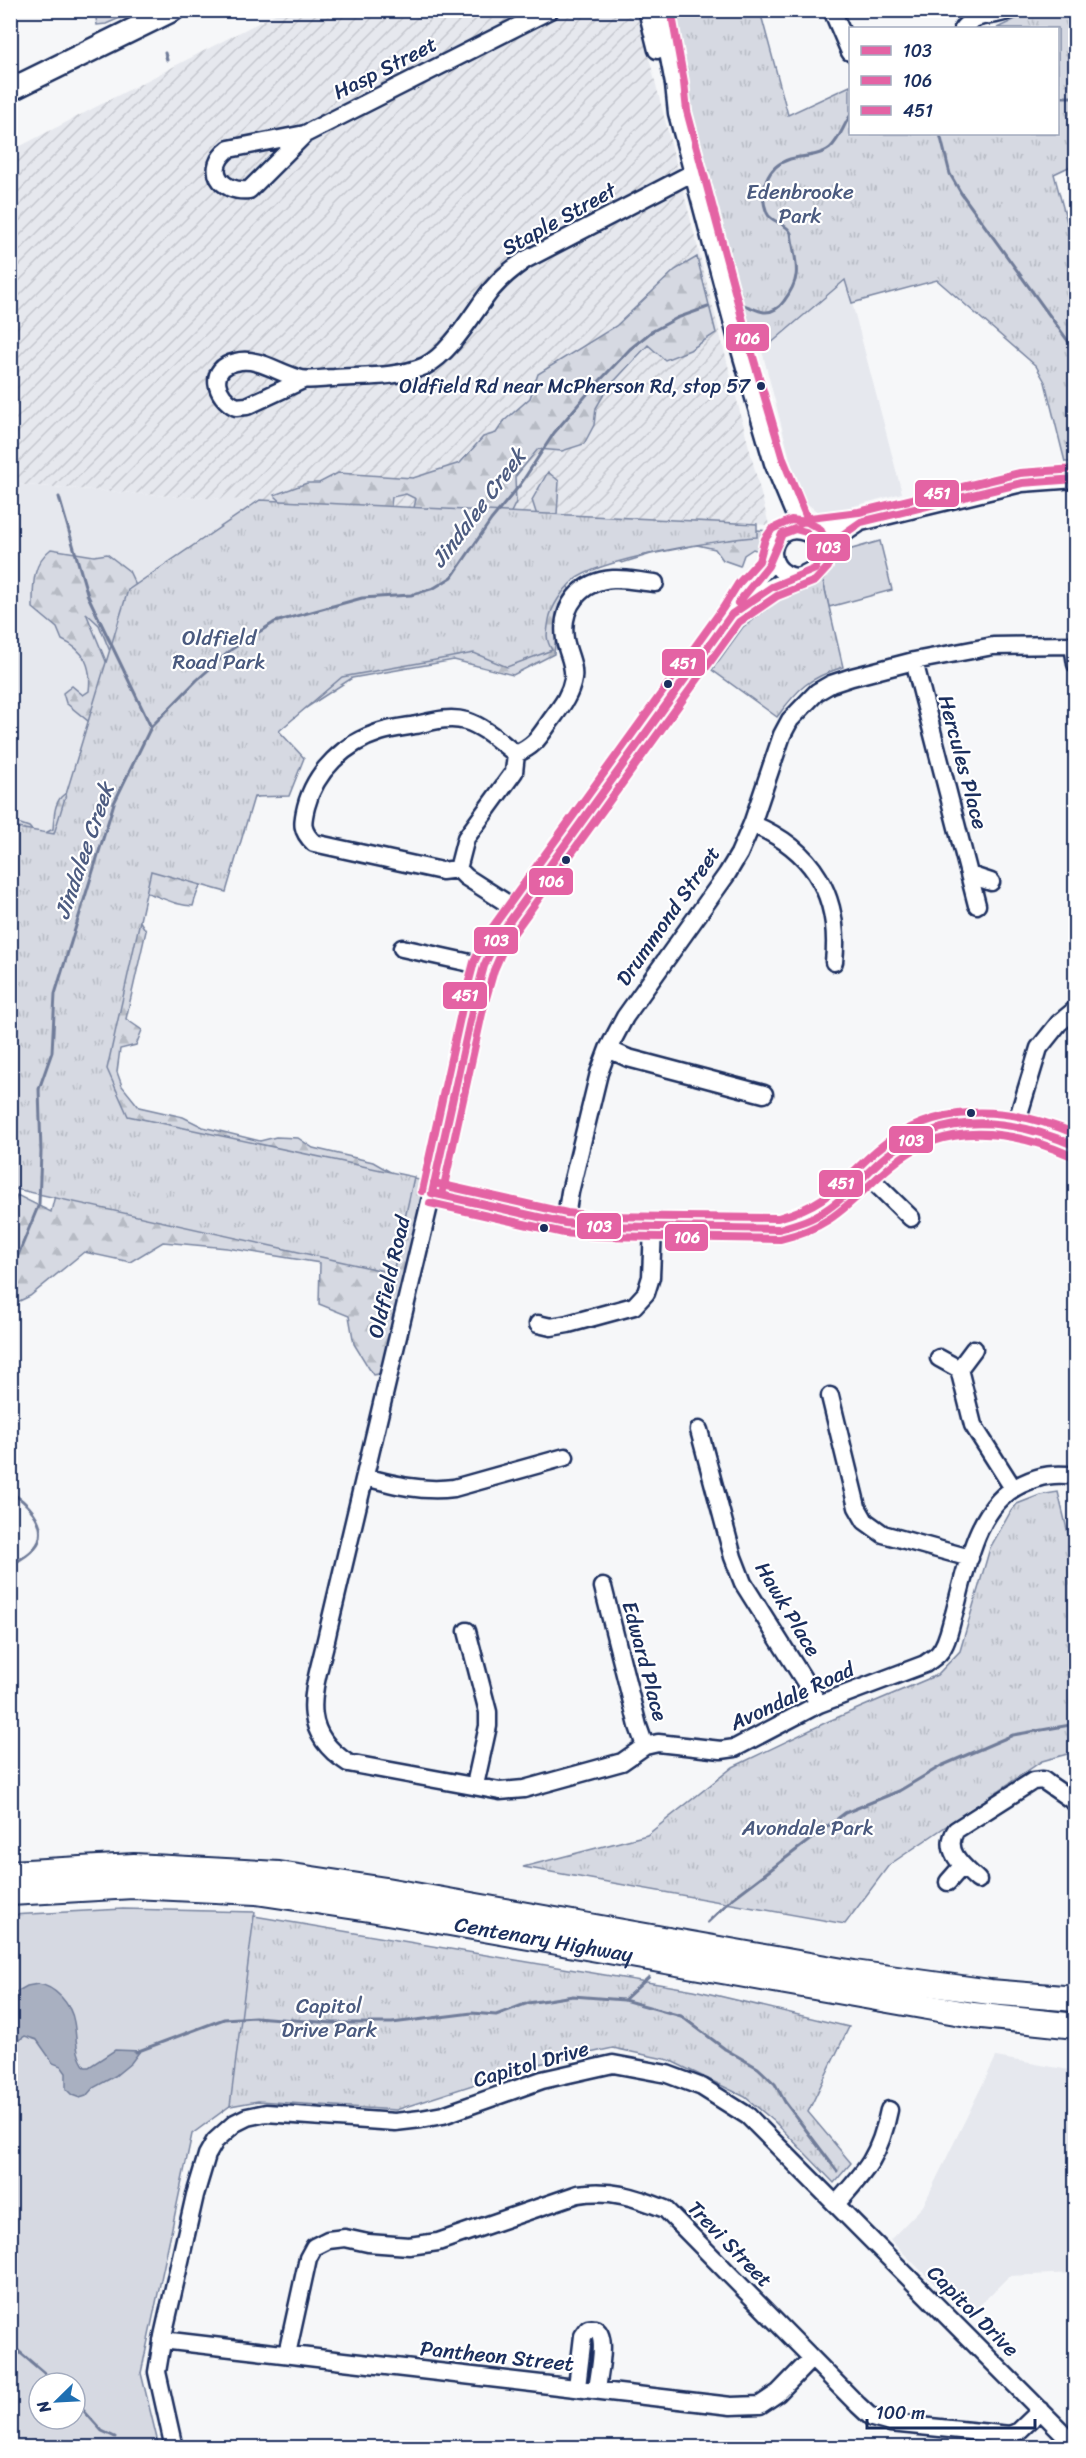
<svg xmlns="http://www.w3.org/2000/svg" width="1086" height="2458" viewBox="0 0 1086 2458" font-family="Sriracha,sans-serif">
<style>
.built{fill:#e6e8ee}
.industrial{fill:url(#industrial-furrows)}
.grass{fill:#d6d9e2;stroke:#7884a0;stroke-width:1.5;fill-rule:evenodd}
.forest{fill:url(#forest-firs);stroke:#7884a0;stroke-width:1.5}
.park{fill:url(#park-tufts);stroke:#7884a0;stroke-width:1.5}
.water{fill:#a9b0c1;stroke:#707c99;stroke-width:1.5}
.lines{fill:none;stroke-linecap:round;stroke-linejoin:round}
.stream{stroke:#707c99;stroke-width:3}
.minor-casing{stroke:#1b2f5e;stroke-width:21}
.major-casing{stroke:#1b2f5e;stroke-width:26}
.highway-casing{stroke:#1b2f5e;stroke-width:28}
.minor{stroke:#fff;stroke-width:16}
.major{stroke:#fff;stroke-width:21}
.highway{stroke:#fff;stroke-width:24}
.bus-1-casing{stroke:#fff;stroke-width:12}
.bus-2-casing{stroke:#fff;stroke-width:12}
.bus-3-casing{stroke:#fff;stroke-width:12}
.bus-1{stroke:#e463a4;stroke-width:8}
.bus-2{stroke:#e463a4;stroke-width:8}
.bus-3{stroke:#e463a4;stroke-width:8}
.bus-dot{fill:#1b2f5e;stroke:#fff;stroke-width:2}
.labels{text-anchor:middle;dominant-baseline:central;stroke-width:4.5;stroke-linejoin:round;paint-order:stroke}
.bus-label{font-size:20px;fill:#1b2f5e;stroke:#fff;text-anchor:end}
.street-label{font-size:21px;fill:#1b2f5e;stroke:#fff}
.park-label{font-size:21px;fill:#4a5a7f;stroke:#fff}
.water-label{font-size:22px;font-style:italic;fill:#4d5c81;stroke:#fff}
.line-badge{stroke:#fff;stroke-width:2}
.badge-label{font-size:16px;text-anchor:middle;font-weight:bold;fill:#fff}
</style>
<defs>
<pattern id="industrial-furrows" width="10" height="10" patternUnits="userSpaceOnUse" patternTransform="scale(1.5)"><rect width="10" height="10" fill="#e6e8ee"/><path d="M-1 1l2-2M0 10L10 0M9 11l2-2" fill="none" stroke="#c5c7ce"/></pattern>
<pattern id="forest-firs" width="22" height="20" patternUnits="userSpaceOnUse" patternTransform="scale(1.5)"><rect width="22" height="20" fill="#d6d9e2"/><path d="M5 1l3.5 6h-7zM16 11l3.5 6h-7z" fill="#b7bbc4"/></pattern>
<pattern id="park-tufts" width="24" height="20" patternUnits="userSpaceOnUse" patternTransform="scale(1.5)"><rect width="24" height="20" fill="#d6d9e2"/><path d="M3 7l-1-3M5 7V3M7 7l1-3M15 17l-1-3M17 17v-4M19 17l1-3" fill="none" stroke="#b7bbc4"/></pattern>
</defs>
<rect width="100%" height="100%" fill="#f6f7f9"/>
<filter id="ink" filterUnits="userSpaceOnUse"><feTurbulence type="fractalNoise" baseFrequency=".0167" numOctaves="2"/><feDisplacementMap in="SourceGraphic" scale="12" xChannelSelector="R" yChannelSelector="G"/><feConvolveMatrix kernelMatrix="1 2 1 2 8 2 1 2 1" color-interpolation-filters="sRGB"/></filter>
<g filter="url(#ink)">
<path class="built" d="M846 280 902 493 832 512H818L806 503 794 474 762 351Z
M10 484 184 497 260 500 128 590 54 834 11 827Z
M996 2057 1075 2071V2273L1009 2276 968 2317 890 2240 923 2206Z"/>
<path class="industrial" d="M281 11H637L769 525 184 497 11 484V151Z"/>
<path class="grass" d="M880 541 892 590 829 607 823 581 838 553Z
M123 1909 255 1912 231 2105 192 2134 141 2373 159 2447H68L64 2440 51 2447 11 2448V1915ZM39 2383H75V2419H39Z"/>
<path class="forest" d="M106 11V10L136 11 106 24 97 25 96 18Z
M697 257 716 333 690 350 665 360 648 345 607 389 596 408 594 425 584 444 562 451 538 449 515 477 516 502 484 568 468 571 451 557 420 542 411 521 416 499 406 494 392 497 388 529 358 519 398 579 414 588 424 584 433 598 427 610 440 611 462 589 481 577 503 592 516 595 534 568C555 569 562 571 570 591L559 605 554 654 513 675 454 660 352 678 272 730 298 761 283 790 246 800 231 844 224 856 213 859 215 873C201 880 197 891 193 906 174 906 159 895 140 891L136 915 146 931 126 1019 142 1030 136 1045 120 1049 117 1072 122 1086 139 1107 183 1117 203 1127 260 1141 276 1137 298 1138 313 1148 373 1162 399 1177 427 1181 384 1373 373 1375 354 1344 349 1316 319 1304 320 1263 227 1248 163 1242 130 1262 84 1252 30 1296 11 1305V1219L17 1195 51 1212 67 1146 70 1059 99 940 120 863 170 810 168 793 150 763 156 746 192 733 203 707 184 681 182 714 167 723 151 716 129 697 99 625 86 613 117 688 124 697 112 740 121 754 116 766 97 774 89 808 69 825 68 835 79 841 51 872 64 879 41 894 22 884 21 897 30 910 16 922 11 919V824L15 822 29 827 38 837 53 829C54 818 54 805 61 797 65 793 69 792 71 787 82 764 79 748 94 726L66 703 63 693 72 686 83 695 89 691C92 667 85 650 62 640L57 628 33 608C33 586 32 563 51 549L94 556 107 554 129 571 138 590 170 609 191 612 227 573 238 558 257 554 276 546 303 529 339 538 344 530 329 511 318 510 300 514 288 508 274 495 307 483H319L338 473 413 478 460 463 483 437 496 433 504 421 530 398 538 374 616 326 675 270Z
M548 472 559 481 556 531 539 522 532 500Z
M630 524 777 531 771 555 753 549 744 555 740 566 723 560 715 549 697 545 651 554 622 563 606 555Z"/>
<path class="park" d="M668 11H760L788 115 850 86V134H1058V28H997L1033 11H1075V164L1054 174 1075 252V462H1065L1045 382 1036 366 937 280 852 303 845 280 762 351 754 323 745 322 739 314 687 116Z
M260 500 757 524V537C720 539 598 559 573 581 563 590 551 607 549 620 547 632 545 639 552 650L507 667 474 653 342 677 279 731 304 758 289 796 254 797 226 892 151 871 107 1069 128 1116 414 1177 393 1273 11 1188V827L54 834 128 590Z
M823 581 843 667C809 678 798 688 777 717L712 670 743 627 779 600Z
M1058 1492 1073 1554 1075 1555V1752L1042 1761 889 1865 845 1924 523 1867 647 1835 733 1767 829 1721 937 1675 960 1651 990 1548 1011 1511 1017 1504 1040 1495Z
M254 1916 694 1990 849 2027 808 2112 851 2163 834 2183 774 2121 745 2097 669 2060 613 2048 534 2065 396 2110 258 2101 230 2106Z"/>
<path class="water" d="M38 1984C55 1986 71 2004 74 2022 77 2038 75 2054 85 2067H89L115 2050 140 2051 131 2063 115 2076 93 2088 86 2096 80 2098 72 2095 66 2089V2073L61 2066 53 2063 37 2040 25 2036 11 2045V1995L27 1986Z"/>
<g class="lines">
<path class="stream" d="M165 53 167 60
M1058 97H1076
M940 134 950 174 961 193 1076 352
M737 304C747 304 755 311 764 312 772 313 780 307 784 301 804 274 795 264 791 233 786 222 771 223 767 213 758 191 767 166 790 159 802 156 820 156 830 148 840 139 843 126 850 116
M59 497 88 596 151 727
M10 1275 39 1204 41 1152 39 1089 52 1052 55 994 114 803 151 727 197 680 232 649 275 622 362 598 411 595 434 588 452 577 491 520 520 485 554 433 589 392 630 349 651 332 677 318 708 307
M10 1492C26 1501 46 1521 39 1541 35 1551 19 1561 10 1565
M708 1922 732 1899 845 1813 899 1791 941 1766 1013 1735 1076 1724
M624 2000 649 1977
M136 2052 224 2019 255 2017 333 2023H392L472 2013 496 2015 528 2003 573 1996 624 2000 681 2016 725 2049 758 2068 775 2084 785 2102 837 2171
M10 2344 56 2383
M75 2401 102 2431 115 2437"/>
<g class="minor-casing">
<path id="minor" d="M647 10 657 50
M660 10 674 84 677 113 738 343 773 463 801 530
M832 10 850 52
M963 28C979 10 990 19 1009 10
M305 134 229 149C204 168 220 193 249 190L305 134 550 10
M303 380 247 406 236 407C215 397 207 368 236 362 258 356 281 375 302 379 312 381 324 378 334 378 364 376 397 378 425 366 451 353 473 313 491 290 501 278 512 269 525 260L692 173
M806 532 812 528 861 522 1022 483 1076 479
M820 556 840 536 858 524
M773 558 768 567 746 590 732 614 516 909 488 957 473 1007 432 1193 328 1631C317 1684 293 1728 348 1763L500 1791 524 1789 622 1762 645 1746 658 1743 721 1750 735 1748 819 1704 925 1664C930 1660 936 1657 939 1653 948 1643 950 1626 954 1614 966 1570 976 1504 1022 1484 1041 1475 1055 1473 1076 1476
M735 611C748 603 760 593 774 586 791 576 830 575 818 545 815 538 809 532 801 531 770 524 760 571 796 577
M1073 645 1076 664
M914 661 977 905
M516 754C500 742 485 727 466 721 450 716 433 721 416 725 405 727 392 728 380 732 345 743 315 771 306 807 302 823 301 831 314 843L442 871 458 869 466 877 516 909
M752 824C813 849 841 896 834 962
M458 869 466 838 514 772 516 754C534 746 538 739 549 723 559 709 570 697 573 679 575 664 567 653 565 639 560 606 581 581 613 579 627 578 641 582 655 583
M970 875 991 882
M402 948 484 966
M608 1049 628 1058 764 1094
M1016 1124 1039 1048 1059 1023 1076 1009
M867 1175 911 1218
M432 1193 565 1223 595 1226 779 1229C838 1216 844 1192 886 1156 941 1109 1015 1116 1076 1146
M565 1223 570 1192 599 1073 608 1049 625 1017 727 874 739 854 752 824 782 735 790 720 817 692 831 684 852 677 914 661 993 646 1076 645
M538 1324 551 1327 568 1324 634 1306 646 1293 651 1277 653 1228
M939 1358 959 1369 974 1349
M959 1369 973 1425 1013 1488
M830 1396 857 1507 865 1521 883 1534 970 1558
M699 1430 733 1557 743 1583 819 1704
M365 1477C395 1485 422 1492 454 1488L565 1457
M603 1587 638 1726 645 1746
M467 1631 488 1712V1726L475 1785
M978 1880C964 1867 942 1851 956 1830L1033 1781 1043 1780 1047 1783 1076 1803
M948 1882 962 1866
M836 2204C866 2171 880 2156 889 2110
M162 2340 731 2406 760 2405 778 2393 811 2359
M287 2354 308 2258 314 2247 328 2240 345 2238 368 2243 409 2246 438 2242 578 2194C611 2189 635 2197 665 2209L858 2405 872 2418 890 2423 1010 2435 1019 2431 1041 2410
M577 2387 583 2336 588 2329C612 2323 598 2376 597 2390
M174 2448 157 2372 163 2336 195 2195 207 2155 215 2141 235 2123 247 2117 266 2113 395 2122 421 2119 443 2115 542 2080 613 2064 667 2074 702 2087 748 2116 1076 2446"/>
</g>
<g class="major-casing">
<path id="major" d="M10 90 173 10"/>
</g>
<g class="highway-casing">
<g id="highway">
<path d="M10 1873 134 1866 279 1874 386 1890 854 1973 990 1992 1076 1999"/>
<path id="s1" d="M10 1893 133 1886 256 1892 376 1910 973 2015 1076 2026"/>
</g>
</g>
<use href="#minor" class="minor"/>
<use href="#major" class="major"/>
<use href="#highway" class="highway"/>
<g class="bus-1-casing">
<path id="bus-1" d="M738 603 768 566 782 534 795 529 806 532
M432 1193 473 1007 484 966 496 940 732 614 772 587 815 569C823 547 842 535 861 522L1022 483 1076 479
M432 1193 565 1223 595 1226 779 1229C797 1224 814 1219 829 1208 851 1193 866 1172 886 1156 944 1110 1012 1118 1076 1146"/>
</g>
<g class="bus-2-casing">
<path id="bus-2" d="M442 1195 483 1009 494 970 505 945 739 622 777 596 815 581 828 567 829 548 820 529 809 523 783 459 748 340 687 111 684 82 671 10
M430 1203 564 1233 595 1236 780 1239C837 1226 850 1200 892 1165 945 1120 1012 1130 1072 1156"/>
</g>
<g class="bus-3-casing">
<path id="bus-3" d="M800 523 810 518 859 512 1020 473 1075 469
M434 1183 567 1213 596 1216 778 1218C830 1204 840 1182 877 1150 935 1100 1010 1106 1076 1134
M422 1191 463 1004 474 962 487 935 723 608 738 584 759 561 765 539 772 529 791 520 808 522"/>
</g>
<use href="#bus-1" class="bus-1"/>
<use href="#bus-2" class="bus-2"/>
<use href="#bus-3" class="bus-3"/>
</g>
</g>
<g class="bus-dot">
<circle cx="761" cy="386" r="5"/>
<circle cx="668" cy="684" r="5"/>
<circle cx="566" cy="860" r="5"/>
<circle cx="971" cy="1113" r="5"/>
<circle cx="544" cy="1228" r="5"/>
</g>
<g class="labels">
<g class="bus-label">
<text x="750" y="386">Oldfield Rd near McPherson Rd, stop 57</text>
</g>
<g class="street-label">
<text transform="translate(385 68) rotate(-27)">Hasp Street</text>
<text transform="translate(559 219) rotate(-29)">Staple Street</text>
<text transform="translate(963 762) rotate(75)">Hercules Place</text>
<text transform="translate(668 916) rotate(-55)">Drummond Street</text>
<text transform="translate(389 1277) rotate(-77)">Oldfield Road</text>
<text transform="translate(788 1609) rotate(59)">Hawk Place</text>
<text transform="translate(645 1661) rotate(75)">Edward Place</text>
<text transform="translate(792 1696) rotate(-25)">Avondale Road</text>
<text stroke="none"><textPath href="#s1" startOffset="538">Centenary Highway</textPath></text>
<text transform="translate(531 2064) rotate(-16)">Capitol Drive</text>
<text transform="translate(730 2244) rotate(46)">Trevi Street</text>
<text transform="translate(973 2311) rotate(45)">Capitol Drive</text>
<text transform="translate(497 2356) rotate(6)">Pantheon Street</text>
</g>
<g class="park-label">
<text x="800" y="192">Edenbrooke<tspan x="800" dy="24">Park</tspan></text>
<text x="219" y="638">Oldfield<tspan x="219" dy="24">Road Park</tspan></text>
<text x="808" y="1828">Avondale Park</text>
<text x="329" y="2006">Capitol<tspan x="329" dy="24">Drive Park</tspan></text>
</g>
<g class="water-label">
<text transform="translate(478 508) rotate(-53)">Jindalee Creek</text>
<text transform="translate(84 851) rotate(-71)">Jindalee Creek</text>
</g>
</g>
<g class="line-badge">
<rect x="725" y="323" width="45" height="29" rx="6" fill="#e463a4"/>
<rect x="914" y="479" width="46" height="29" rx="6" fill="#e463a4"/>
<rect x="806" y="533" width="45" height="29" rx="6" fill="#e463a4"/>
<rect x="661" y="648" width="45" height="29" rx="6" fill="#e463a4"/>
<rect x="528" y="867" width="46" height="29" rx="6" fill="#e463a4"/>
<rect x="473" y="926" width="46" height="29" rx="6" fill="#e463a4"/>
<rect x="442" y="981" width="46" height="29" rx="6" fill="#e463a4"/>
<rect x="888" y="1125" width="46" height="29" rx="6" fill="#e463a4"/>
<rect x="818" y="1169" width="46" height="29" rx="6" fill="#e463a4"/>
<rect x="576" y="1212" width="46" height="28" rx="6" fill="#e463a4"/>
<rect x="664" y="1223" width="45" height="29" rx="6" fill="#e463a4"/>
</g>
<g class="badge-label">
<text x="747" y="344">106</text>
<text x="937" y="499">451</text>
<text x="828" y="553">103</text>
<text x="683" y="669">451</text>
<text x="551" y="887">106</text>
<text x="496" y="946">103</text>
<text x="465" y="1001">451</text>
<text x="911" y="1146">103</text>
<text x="841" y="1189">451</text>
<text x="599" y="1232">103</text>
<text x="687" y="1243">106</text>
</g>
<rect width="1086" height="2458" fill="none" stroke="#fff" stroke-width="36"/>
<rect x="18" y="18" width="1050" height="2422" fill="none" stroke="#1b2f5e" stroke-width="2" filter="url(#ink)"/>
<rect x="849" y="27" width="210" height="108" fill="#ffffff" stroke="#a4acbf" stroke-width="1.5"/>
<rect x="861" y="46" width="30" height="9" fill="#e463a4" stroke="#a4acbf" stroke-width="1.5"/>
<text x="903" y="57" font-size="18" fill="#1b2f5e">103</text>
<rect x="861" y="76" width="30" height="9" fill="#e463a4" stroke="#a4acbf" stroke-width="1.5"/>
<text x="903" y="87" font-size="18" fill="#1b2f5e">106</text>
<rect x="861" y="106" width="30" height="9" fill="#e463a4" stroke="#a4acbf" stroke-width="1.5"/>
<text x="903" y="117" font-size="18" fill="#1b2f5e">451</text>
<g transform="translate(57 2401) rotate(246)"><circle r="28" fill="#ffffff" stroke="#a4acbf" stroke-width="1.5"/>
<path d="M0-4.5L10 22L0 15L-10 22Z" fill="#1f6fb2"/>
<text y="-9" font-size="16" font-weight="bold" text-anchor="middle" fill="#1b2f5e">N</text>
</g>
<path d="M867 2419v9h168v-9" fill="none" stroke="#1b2f5e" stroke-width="3"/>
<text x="876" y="2419" font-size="18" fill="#1b2f5e" stroke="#ffffff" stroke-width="4.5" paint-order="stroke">100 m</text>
</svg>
